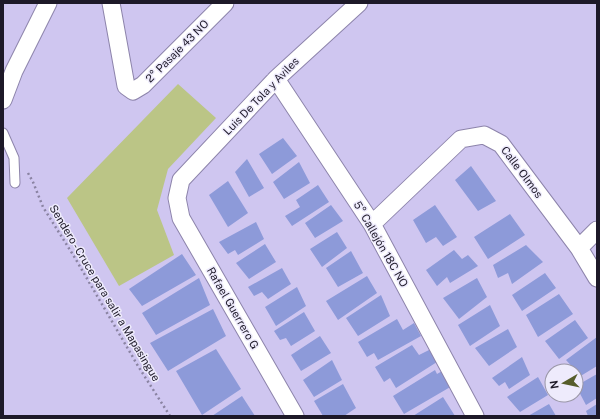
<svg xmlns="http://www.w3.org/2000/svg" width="600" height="419" viewBox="0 0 600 419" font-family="'Public Sans',sans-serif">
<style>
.green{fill:#bbc586}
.building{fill:#8d9ad9}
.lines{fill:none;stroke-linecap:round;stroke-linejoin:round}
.lane-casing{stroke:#8d84ab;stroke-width:11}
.street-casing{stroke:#8d84ab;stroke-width:19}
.path{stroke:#8a83a2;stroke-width:2.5;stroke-dasharray:2 3;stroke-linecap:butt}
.lane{stroke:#fff;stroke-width:9}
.street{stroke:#fff;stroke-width:17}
.labels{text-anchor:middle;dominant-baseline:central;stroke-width:3;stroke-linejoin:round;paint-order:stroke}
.street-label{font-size:11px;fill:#1d1928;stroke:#eeebfc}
</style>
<rect width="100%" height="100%" fill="#cfc6f0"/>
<path class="green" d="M178 84 216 118 168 169 157 210 174 255 119 286 67 198Z"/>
<path class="building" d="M283 138 297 156 272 174 259 154Z
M247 159 264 188 249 197 235 172Z
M299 162 310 183 284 199 273 182Z
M471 166 496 201 478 211 455 180Z
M228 181 248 213 228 227 209 195Z
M318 185 329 202 292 226 285 216 300 207 296 200Z
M331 205 343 221 315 238 305 223Z
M435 205 457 237 443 246 436 237 426 243 413 220Z
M510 214 525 235 488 259 474 237Z
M256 222 264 239 238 255 235 250 228 254 219 242Z
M337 232 347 248 322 267 310 249Z
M265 244 276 262 249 279 236 263Z
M526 245 543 262 512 284 508 273 498 278 493 265Z
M454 250 462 259 468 255 478 266 450 283 447 277 437 286 426 270Z
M351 251 363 273 338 287 326 268Z
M182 254 196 275 142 306 129 289Z
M282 268 291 284 268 299 262 292 254 296 248 287Z
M545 273 556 288 522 311 512 295Z
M367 276 377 293 338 320 326 301Z
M199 278 210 305 156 335 142 313Z
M477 278 487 297 459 319 443 298Z
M297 287 306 306 276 326 265 307Z
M559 294 573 314 538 337 526 315Z
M381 295 390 316 358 336 346 318Z
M490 305 500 326 470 346 458 325Z
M213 309 226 336 168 371 150 343Z
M304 312 315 331 291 346 286 338 280 340 274 331Z
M397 319 403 330 414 323 421 336 378 360 374 353 367 357 358 342Z
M575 320 588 338 559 359 545 341Z
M508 329 517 347 489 366 475 348Z
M320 336 331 353 301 371 291 355Z
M597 337V366L579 377 576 371 566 360Z
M412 345 419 355 429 350 437 362 396 388 390 378 384 382 375 367Z
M216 349 241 389 202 415 176 371Z
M522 357 530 375 509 389 505 382 499 386 492 378Z
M332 360 342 380 314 397 303 380Z
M435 370 437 374 444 370 452 386 404 414 393 396Z
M597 374V398L586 405 576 386Z
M538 377 548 395 520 412 507 397Z
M343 384 356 408 344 416H323L314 401Z
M242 396 255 416H212Z
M443 397 455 416H413Z
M549 404 556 416H528Z
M597 404V416H588L586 411Z"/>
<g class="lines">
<g class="lane-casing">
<path id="lane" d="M3 133 14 158 15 183"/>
</g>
<g class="street-casing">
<path id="street" d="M111 3 126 86 133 91 143 85 225 3
M276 79 372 224 475 416
M3 100 14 71 48 3
M372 224 461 139 484 135 501 144 579 248 597 278
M579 248 597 230
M295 416 181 218 177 198 181 180 276 79 359 3"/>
</g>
<path class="path" d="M28 173 33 182 43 207 75 258 138 366 170 416"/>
<use href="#lane" class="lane"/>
<use href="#street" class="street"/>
</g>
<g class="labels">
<g class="street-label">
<text transform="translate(177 51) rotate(-45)">2° Pasaje 43 NO</text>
<text transform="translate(261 96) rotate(-46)">Luis De Tola y Aviles</text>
<text transform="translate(522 172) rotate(53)">Calle Olmos</text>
<text transform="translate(381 244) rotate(60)">5° Callejón 18C NO</text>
<text transform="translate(105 293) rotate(59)">Sendero - Cruce para salir a Mapasingue</text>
<text transform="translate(233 308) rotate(60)">Rafael Guerrero G</text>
</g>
</g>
<rect width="600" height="419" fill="none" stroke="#1d1928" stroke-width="8"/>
<g transform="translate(564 383) rotate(261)"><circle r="19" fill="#eeebfc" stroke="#9a97a7"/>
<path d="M0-3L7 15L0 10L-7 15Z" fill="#565d2b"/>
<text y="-6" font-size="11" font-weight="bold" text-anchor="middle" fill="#1d1928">N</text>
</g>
</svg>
